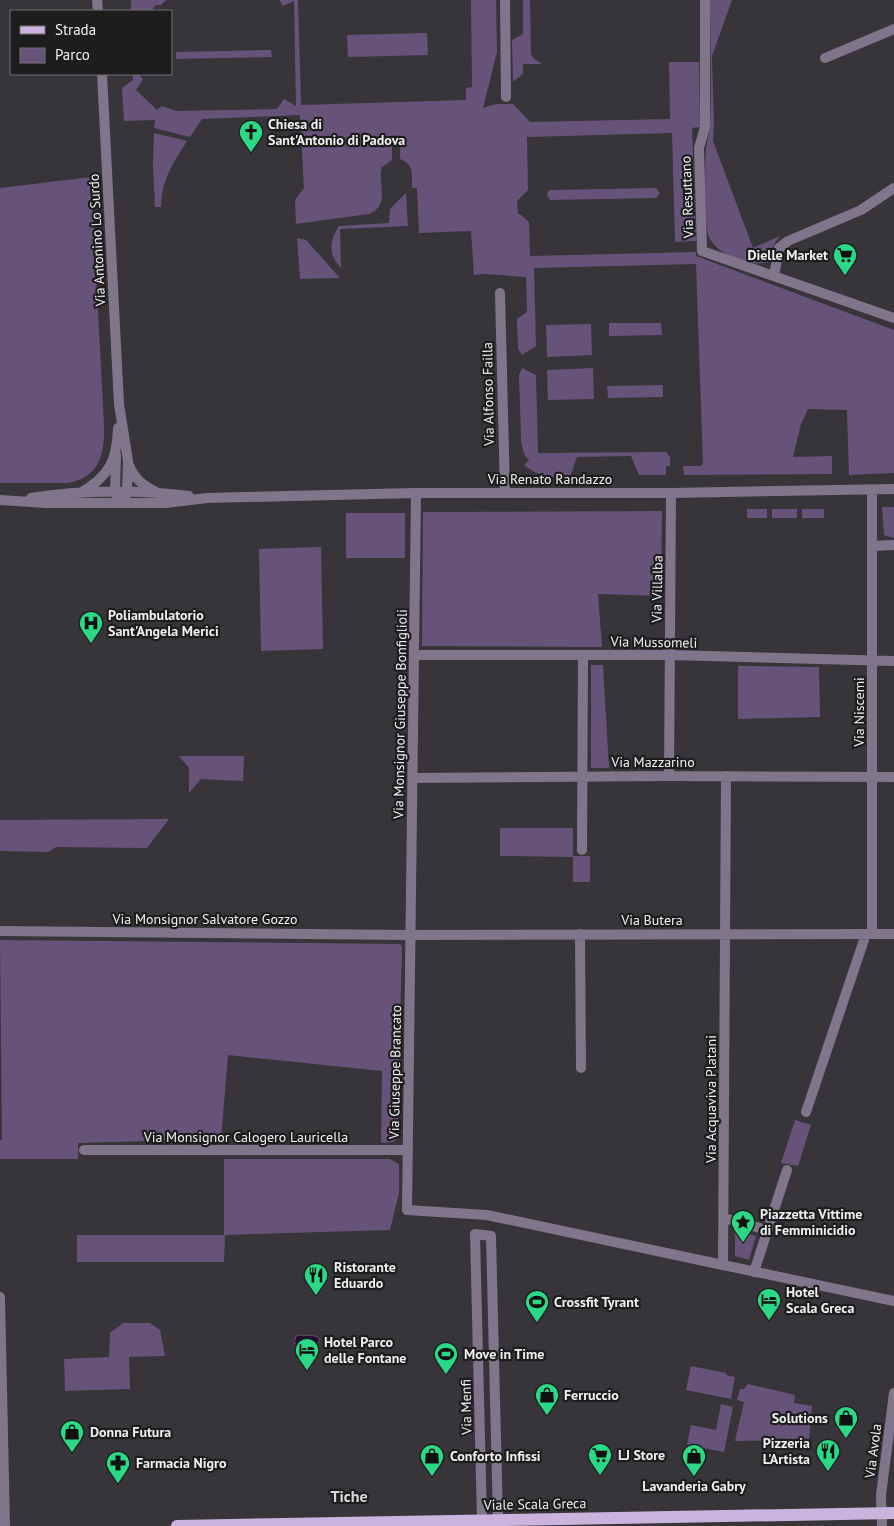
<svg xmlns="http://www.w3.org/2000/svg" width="894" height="1526" viewBox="0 0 894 1526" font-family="'PT Sans',sans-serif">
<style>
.green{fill:#675379}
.water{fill:#240e34;stroke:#61516c}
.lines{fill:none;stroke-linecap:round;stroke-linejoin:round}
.minor{stroke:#80758a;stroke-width:10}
.tertiary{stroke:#80758a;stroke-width:10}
.primary{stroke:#cab4de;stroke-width:12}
.labels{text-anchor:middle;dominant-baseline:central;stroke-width:4.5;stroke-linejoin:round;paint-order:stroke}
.poi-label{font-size:14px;font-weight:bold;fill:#efeef0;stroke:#1e1d1e;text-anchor:start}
.street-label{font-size:14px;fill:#efeef0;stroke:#1e1d1e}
.quarter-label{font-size:16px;font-weight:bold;fill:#d9d6db;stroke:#1e1d1e}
</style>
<rect width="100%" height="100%" fill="#373539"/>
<path class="green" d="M131 0H179H166L161 5H156L151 11H131Z
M279 0H298L301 105 466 100V88L472 87 471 0H496L497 52 483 108 496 104H513L530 122 670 119 669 62H699L700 127 692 128 696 241 675 242 672 133 527 137 528 190 517 201 518 214H520L529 222 530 256 696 252V256L894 330V473L849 475 847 410 808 409 801 424 793 457 832 456V474L684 475 683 466H700L703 464 696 264 534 268 536 346 522 355 518 349 517 319 527 312 526 277 484 274 474 275 471 231 419 233 417 188H412C412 175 414 164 400 159V145L392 146V160L382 167C377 184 391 205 369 214L296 224 295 200 304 188 300 115 202 119 190 137 154 128 155 120 124 121 122 88 133 80V75H139L143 79 136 90 157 110 162 106 176 111 277 109 284 99 296 106 294 1 283 6Z
M523 0H530L531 54 533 58 542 64H523V74L513 82 512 40 523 34Z
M710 0H732L712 56 714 125 713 141 753 248 780 236C769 249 775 250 769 262 750 268 717 255 709 237 704 226 705 163 706 149 707 140 710 132 710 123 712 82 710 41 710 0Z
M427 33 428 55 348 57 347 35Z
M271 50 272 57 176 59V52Z
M154 133 187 141C172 165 162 179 161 207H155L153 166Z
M91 177 104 425C105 453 100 477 68 483H0V188Z
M656 188 660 193 656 198 550 200 547 195 549 190Z
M406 193 408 226 340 229 341 268C328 255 329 240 339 226L389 223 390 209Z
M297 238 306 240 340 278 300 279Z
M609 323H661L662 335 609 336Z
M591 324 592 355 547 357 546 325Z
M522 368 536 375 538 453 666 452 670 457V466H666V475H639L631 456 577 457 570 477C549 477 541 478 524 465L529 460 524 454 521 441 519 375Z
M593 368 594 399 548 400 547 370Z
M663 385V397L608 398 607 386Z
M882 507H894V538L884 535Z
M747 509H767V518H747Z
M772 509H797V518H772Z
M802 509H824V518H802Z
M662 511 661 596 598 594 602 647 422 646 423 512Z
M346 513H405V558H346Z
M321 547 323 649 261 651 259 549Z
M591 665H603L609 768H591Z
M738 666 819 667 820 717 738 719Z
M179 756H244L243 781 201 779 189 793V768Z
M169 819 147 848 56 847 48 852 0 851V820Z
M500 828H573V856H590V882H573V857L500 856Z
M0 940 400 944 402 947 397 1139 393 1142 381 1143 382 1071 228 1055 221 1139 78 1143V1159H0V1140H2Z
M795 1120 811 1125 798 1166 781 1163Z
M224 1159H390L399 1164V1193L390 1230 225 1235 224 1262H77V1235H224Z
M735 1231 756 1236 749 1260 735 1256Z
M123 1323H150L160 1330 165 1356 129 1357 130 1389 65 1391 64 1359 109 1357 110 1333Z
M691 1366 726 1373V1375L735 1377 731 1399 686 1390Z
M748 1384 795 1395 794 1403 812 1406 809 1440 735 1441 744 1402 737 1400 740 1389H744Z
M721 1404 733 1407 724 1452 687 1445 691 1425 716 1430Z"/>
<path class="water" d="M300 1335C306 1336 313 1334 319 1338V1342C311 1349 303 1348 294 1343L296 1336Z"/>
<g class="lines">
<path class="minor" d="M97 0 98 11
M505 0 506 97
M705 0V127L699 148 702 251 894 318
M825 58 894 29
M102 74 119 404 128 461 127 493 125 498 121 503 115 493 116 455
M774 276 779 248 788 241 861 210 894 188
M500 293 505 493
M129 465C134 479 143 485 156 492
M872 490V934
M80 493C110 476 117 460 118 428
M416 493 407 1210 487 1215 723 1265
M31 498C82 490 137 490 189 496
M0 500 46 503H166L207 498 416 493H671L894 489
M872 546 894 545
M414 655H670L894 661
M669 776 671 493
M726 776 723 1265 894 1301
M413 778 669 776 894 777
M582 850 583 655
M0 931 410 935 894 934
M580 934 581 1068
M806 1112 866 934
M84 1150H408
M724 1218 767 1230
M754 1272 787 1170
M0 1297 5 1526
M482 1520 475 1234 491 1236 498 1520"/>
<path class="tertiary" d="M882 1526 881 1495 894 1393"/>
<path class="primary" d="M177 1526 894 1513"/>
</g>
<defs>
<g id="church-pin" transform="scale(1.25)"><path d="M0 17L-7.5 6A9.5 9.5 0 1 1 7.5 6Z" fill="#2ad885" stroke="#1e1d1e"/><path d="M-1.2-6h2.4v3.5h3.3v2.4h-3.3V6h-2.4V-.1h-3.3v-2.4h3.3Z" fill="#111"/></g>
<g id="supermarket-pin" transform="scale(1.25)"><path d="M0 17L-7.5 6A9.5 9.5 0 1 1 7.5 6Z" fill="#2ad885" stroke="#1e1d1e"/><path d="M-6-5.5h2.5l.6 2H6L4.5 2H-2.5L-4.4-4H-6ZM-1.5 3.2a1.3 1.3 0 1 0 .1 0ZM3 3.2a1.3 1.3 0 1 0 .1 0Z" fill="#111"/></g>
<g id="hospital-pin" transform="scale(1.25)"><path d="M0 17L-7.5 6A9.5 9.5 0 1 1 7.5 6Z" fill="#2ad885" stroke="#1e1d1e"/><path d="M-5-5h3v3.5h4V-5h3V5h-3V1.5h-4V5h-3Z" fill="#111"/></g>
<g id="sight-pin" transform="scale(1.25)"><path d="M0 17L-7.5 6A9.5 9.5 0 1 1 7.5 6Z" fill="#2ad885" stroke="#1e1d1e"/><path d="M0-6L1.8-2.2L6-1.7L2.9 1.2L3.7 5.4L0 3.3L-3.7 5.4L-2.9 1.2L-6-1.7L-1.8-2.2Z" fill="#111"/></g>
<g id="restaurant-pin" transform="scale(1.25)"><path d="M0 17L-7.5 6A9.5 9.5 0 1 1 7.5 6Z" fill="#2ad885" stroke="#1e1d1e"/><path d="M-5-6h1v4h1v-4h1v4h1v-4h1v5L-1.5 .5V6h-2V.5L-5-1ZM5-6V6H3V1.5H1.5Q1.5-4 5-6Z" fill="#111"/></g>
<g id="hotel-pin" transform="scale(1.25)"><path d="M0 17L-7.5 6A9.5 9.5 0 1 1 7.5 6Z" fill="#2ad885" stroke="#1e1d1e"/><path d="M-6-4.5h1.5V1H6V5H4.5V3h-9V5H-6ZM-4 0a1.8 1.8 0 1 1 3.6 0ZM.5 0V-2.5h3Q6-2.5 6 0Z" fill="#111"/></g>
<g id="stadium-pin" transform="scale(1.25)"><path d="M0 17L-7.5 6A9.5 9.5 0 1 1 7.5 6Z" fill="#2ad885" stroke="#1e1d1e"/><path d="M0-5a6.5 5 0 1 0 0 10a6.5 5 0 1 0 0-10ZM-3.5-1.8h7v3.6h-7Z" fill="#111"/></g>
<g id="shop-pin" transform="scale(1.25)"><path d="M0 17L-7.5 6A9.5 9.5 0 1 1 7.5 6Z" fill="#2ad885" stroke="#1e1d1e"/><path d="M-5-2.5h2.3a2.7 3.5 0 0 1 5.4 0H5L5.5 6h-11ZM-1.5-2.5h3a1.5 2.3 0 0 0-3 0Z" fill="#111"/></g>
<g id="pharmacy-pin" transform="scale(1.25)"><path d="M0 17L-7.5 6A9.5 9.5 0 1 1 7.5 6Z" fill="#2ad885" stroke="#1e1d1e"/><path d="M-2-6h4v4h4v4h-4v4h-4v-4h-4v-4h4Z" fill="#111"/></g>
</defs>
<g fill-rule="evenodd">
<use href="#church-pin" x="251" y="132"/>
<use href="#supermarket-pin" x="845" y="255"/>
<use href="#hospital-pin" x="91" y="623"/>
<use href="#sight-pin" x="743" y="1222"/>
<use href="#restaurant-pin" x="316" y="1275"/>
<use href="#hotel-pin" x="769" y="1300"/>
<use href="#stadium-pin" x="537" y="1302"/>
<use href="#hotel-pin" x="307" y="1350"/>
<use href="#stadium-pin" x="446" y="1354"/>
<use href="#shop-pin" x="547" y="1395"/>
<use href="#shop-pin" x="846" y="1418"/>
<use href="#shop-pin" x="72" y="1432"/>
<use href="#restaurant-pin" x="828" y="1451"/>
<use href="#supermarket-pin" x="600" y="1455"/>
<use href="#shop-pin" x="432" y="1456"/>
<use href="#shop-pin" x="694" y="1456"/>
<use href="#pharmacy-pin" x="118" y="1463"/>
</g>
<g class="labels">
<g class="poi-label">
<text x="268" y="124">Chiesa di<tspan x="268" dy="16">Sant'Antonio di Padova</tspan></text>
<text x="828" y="255" text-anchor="end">Dielle Market</text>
<text x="108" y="615">Poliambulatorio<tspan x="108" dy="16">Sant'Angela Merici</tspan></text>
<text x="760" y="1214">Piazzetta Vittime<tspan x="760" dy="16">di Femminicidio</tspan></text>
<text x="334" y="1267">Ristorante<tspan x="334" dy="16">Eduardo</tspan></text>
<text x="786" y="1292">Hotel<tspan x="786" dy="16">Scala Greca</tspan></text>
<text x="554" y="1302">Crossfit Tyrant</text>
<text x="324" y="1342">Hotel Parco<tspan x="324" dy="16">delle Fontane</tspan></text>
<text x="464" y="1354">Move in Time</text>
<text x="564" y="1395">Ferruccio</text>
<text x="828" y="1418" text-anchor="end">Solutions</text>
<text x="90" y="1432">Donna Futura</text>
<text x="810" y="1443" text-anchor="end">Pizzeria<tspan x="810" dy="16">L'Artista</tspan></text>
<text x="618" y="1455">LJ Store</text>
<text x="450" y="1456">Conforto Infissi</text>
<text x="136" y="1463">Farmacia Nigro</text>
<text x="694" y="1486" text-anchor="middle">Lavanderia Gabry</text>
</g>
<g class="street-label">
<text transform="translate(687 197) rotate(-92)">Via Resuttano</text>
<text transform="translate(97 240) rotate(-93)">Via Antonino Lo Surdo</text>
<text transform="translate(488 394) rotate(-91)">Via Alfonso Failla</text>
<text x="550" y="479">Via Renato Randazzo</text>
<text transform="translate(657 589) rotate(-89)">Via Villalba</text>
<text transform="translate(654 642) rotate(1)">Via Mussomeli</text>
<text transform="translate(859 712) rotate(-90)">Via Niscemi</text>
<text transform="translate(400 714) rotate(-89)">Via Monsignor Giuseppe Bonfiglioli</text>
<text x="653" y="762">Via Mazzarino</text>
<text x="205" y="919">Via Monsignor Salvatore Gozzo</text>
<text x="652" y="920">Via Butera</text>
<text transform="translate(395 1072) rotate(-89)">Via Giuseppe Brancato</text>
<text transform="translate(711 1099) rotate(-90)">Via Acquaviva Platani</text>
<text x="246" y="1137">Via Monsignor Calogero Lauricella</text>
<text transform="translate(466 1407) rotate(-91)">Via Menfi</text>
<text transform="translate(873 1451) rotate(-83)">Via Avola</text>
<text transform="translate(535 1504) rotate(-1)">Viale Scala Greca</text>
</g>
<g class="quarter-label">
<text x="349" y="1496">Tiche</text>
</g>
</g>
<rect x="10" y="10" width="162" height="65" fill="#1e1d1e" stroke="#727172"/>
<rect x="20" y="26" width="25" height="8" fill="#cab4de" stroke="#727172"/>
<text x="55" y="35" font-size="15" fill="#efeef0">Strada</text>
<rect x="20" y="48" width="25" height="15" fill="#675379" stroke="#727172"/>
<text x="55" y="60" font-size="15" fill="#efeef0">Parco</text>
</svg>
